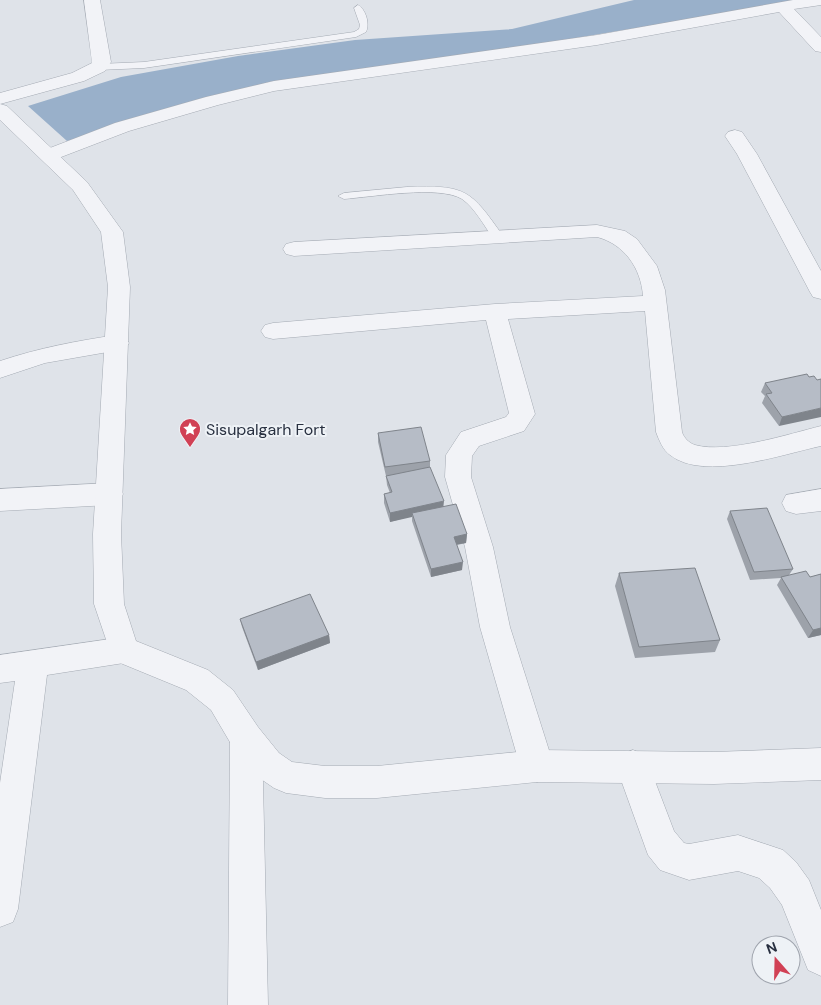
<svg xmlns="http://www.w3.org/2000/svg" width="821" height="1005" viewBox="0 0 821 1005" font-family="'DM Sans',sans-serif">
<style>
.water{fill:#99b0ca}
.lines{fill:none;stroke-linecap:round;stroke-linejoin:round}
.service-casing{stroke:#a4aab3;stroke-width:1}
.minor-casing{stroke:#a4aab3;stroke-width:1}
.tertiary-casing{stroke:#a4aab3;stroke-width:1}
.service{fill:#f2f3f7;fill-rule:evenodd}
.minor{fill:#f2f3f7;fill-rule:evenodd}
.tertiary{fill:#f2f3f7;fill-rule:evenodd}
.wall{fill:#9da2aa}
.shaded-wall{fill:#7f848b}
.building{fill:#b6bcc6;stroke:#7f848b}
.labels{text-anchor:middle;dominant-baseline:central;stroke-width:4;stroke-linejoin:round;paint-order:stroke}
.poi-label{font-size:16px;fill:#283040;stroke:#eef2f6;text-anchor:start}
</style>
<rect width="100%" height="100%" fill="#dfe3e9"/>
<path class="water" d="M634 0H805L503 50 269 82 67 141 28 106 121 77 238 56 355 40 512 29Z"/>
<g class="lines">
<g class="service-casing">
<path id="service" d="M358 5C366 9 370 24 366 32L356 37 144 68 99 70 94 67 99 64 144 62 354 32 359 29 360 25 354 8Z
M407 187C466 185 470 189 503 236L501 238H493C484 226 475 208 462 199 439 185 372 197 344 199L338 196 344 193Z"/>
</g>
<g class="minor-casing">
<path id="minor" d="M84 0H100L111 62 105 71 84 81 0 104V93L72 73 92 63Z
M793 0H821V5L794 9 821 37V52L815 51 779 12 597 45 274 91 218 105 129 131 56 159 49 161 42 159 39 155 42 151 115 123 206 97 274 81 597 35Z
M735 130 742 132 757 154 821 271V299L813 297 810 292 737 154 725 136 728 132Z
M597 225 625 231 637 239 657 266 665 290 682 432C684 438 689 443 695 445 727 454 789 434 821 426V446C783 454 704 482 670 455 663 450 659 440 656 432L645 311 508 319 535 414 524 431 479 446 472 456 471 477 493 547 510 627 554 766 549 777 537 782 525 777 520 766 480 627 465 547 445 477 446 455 461 432 506 417 509 413 486 320 273 339 265 337 261 331 265 325 273 323 495 304 643 296C641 268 624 244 597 237L294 256 286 254 283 249 286 244 294 242Z
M117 335 125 337 129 343 125 349 45 363 0 378V361C39 348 76 341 117 335Z
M109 483 119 487 123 494 119 501 109 505 0 511V489Z
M821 489V511L796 514 786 511 782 503 786 495Z
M124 637 135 640 139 650 135 660 124 663 47 675 18 909 13 922 0 927V783L15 681 0 683V655Z
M246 723 258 727 262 738 268 1005H228L230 738 234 727Z
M633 750 645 755 674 831 684 843 689 844 738 835 783 850 796 862 809 880 821 910V976L808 970 782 905 770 888 759 878 738 871 689 880 660 870 648 855 616 766 621 755Z"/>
</g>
<g class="tertiary-casing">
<path id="tertiary" d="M0 104 7 106 87 182 123 232 130 287 121 534 124 604 136 641 208 670 233 690 258 727 279 753 292 762 325 766H377L537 750 714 752 821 748V780L714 784 537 782 377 798H325L286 793 274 788 255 775 234 749 211 710 186 690 113 660 94 604 93 534 108 287 101 232 73 190 0 120Z"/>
</g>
<use href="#service" class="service"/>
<use href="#minor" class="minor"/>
<use href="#tertiary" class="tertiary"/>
</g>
<path class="wall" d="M809 377 817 380 779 426 762 403 765 396 761 392 765 383Z
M378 433 430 461V468L443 506 467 534 466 543 457 545 462 570 431 577 412 521V516L390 522 384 503V494L390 493 387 485 386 476 391 475 386 476 378 442Z
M730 511 793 569 789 575 810 577 821 574V635L808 638 777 585 781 578 750 580 727 519Z
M619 573 720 640 715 652 635 658 615 586Z
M240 619 329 635 330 643 258 670 242 627Z"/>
<path class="shaded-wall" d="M821 408V417L779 426 782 417Z
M444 501 443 510 412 513V517L390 522V513Z
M467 534 466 543 453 545 454 537Z
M463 562 462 570 431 577V569Z
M821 628V635L808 638 813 630Z
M329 635 330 643 258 670 256 662Z"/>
<path class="building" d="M807 374 809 377 814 376 817 380 821 379V408L782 417 766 394 772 393 765 383Z
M421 427 430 461 385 467 378 433Z
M430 467 444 501 390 513 384 494 392 492 386 476Z
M456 504 467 534 454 537 463 562 431 569 412 513Z
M767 508 793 569 754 572 730 511Z
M695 568 720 640 639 647 619 573Z
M806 571 810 577 821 574V628L813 630 781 577Z
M310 594 329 635 256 662 240 619Z"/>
<defs>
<g id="sight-pin" transform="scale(1.125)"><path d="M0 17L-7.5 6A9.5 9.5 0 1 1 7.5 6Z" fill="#d14155" stroke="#eef2f6"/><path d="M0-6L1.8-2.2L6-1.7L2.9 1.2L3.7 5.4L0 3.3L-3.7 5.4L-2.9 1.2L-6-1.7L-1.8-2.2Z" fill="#fff"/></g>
</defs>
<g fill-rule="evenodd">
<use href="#sight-pin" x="190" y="429"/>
</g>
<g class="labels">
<g class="poi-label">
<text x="206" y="429">Sisupalgarh Fort</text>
</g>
</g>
<g transform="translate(776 960) rotate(340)"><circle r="24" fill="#eef2f6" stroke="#9fa4ad"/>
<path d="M0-4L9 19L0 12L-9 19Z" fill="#d14155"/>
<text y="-8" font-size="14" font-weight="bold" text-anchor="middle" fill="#283040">N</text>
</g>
</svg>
